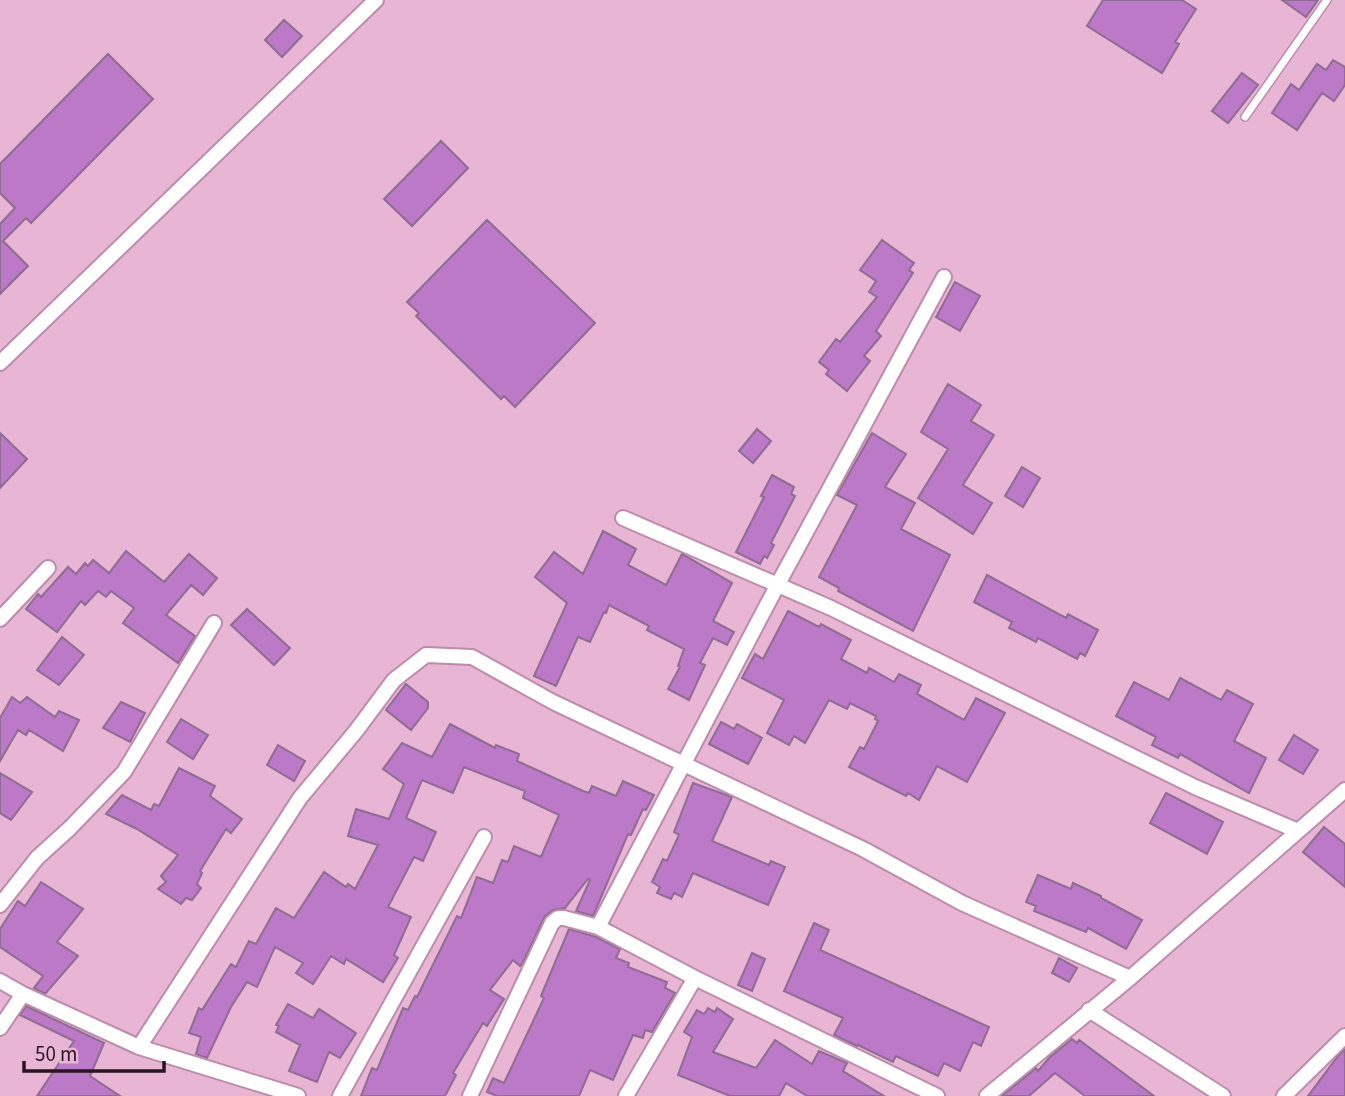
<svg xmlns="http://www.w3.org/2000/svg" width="1345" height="1096" viewBox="0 0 1345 1096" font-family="'Source Sans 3',sans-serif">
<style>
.building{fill:#bb79c7;stroke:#8e6c93;stroke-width:2}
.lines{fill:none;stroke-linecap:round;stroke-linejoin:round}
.lane-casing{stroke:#bc8caa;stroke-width:10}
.street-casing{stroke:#bc8caa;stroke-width:18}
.lane{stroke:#fff;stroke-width:7}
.street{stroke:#fff;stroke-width:14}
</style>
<rect width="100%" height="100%" fill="#e8b5d5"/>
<path class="building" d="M1103 0H1182L1196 9 1175 42 1179 44 1162 73 1087 26Z
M1282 0H1318L1306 17Z
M284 20 302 36 282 57 265 40Z
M108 54 153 99 31 223 26 218 3 241 28 266 0 294V224L15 208 0 193V164Z
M1333 60 1345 67V85L1334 101 1322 93 1297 130 1272 113 1291 84 1299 90 1317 64 1326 70Z
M1242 73 1258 85 1228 123 1212 111Z
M441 141 468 168 412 226 384 199Z
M487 220 595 323 515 407 504 396 501 399 416 316 419 313 407 302Z
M882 240 914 263 909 270 913 273 876 331 881 336 864 356 870 361 847 391 826 374 829 370 819 362 836 339 840 342 877 297 869 292 876 281 860 270Z
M955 282 980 296 960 331 936 317Z
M948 384 981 405 971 421 994 435 963 485 992 503 973 534 918 498 948 449 921 432Z
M757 429 771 441 753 463 739 451Z
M0 433 27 459 0 488Z
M872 433 906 454 885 487 915 503 901 529 950 555 913 631 838 591 839 588 819 577 857 505 837 495Z
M1022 467 1040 478 1023 507 1005 496Z
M772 475 794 487 791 494 795 496 771 543 774 545 767 558 764 556 760 564 736 552 764 497 761 496Z
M603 531 636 549 628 565 666 585 682 554 732 583 713 621 734 632 727 645 713 638 700 663 705 665 689 700 668 689 680 667 678 666 684 649 647 630 649 626 609 605 606 613 604 612 590 642 578 637 556 686 534 676 567 603 535 577 554 552 583 574Z
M126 551 164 582 189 554 217 578 203 595 191 585 166 615 195 636 178 663 123 623 134 608 111 591 106 597 98 591 85 605 81 601 57 632 26 609 38 594 41 597 68 567 76 574 85 563 88 566 93 560 109 573Z
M987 575 1066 618 1068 614 1098 630 1085 656 1080 653 1077 659 1038 638 1036 642 1009 628 1012 622 974 602Z
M247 609 290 648 274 665 231 625Z
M788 611 819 627 821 624 851 640 841 659 867 673 869 668 894 682 899 674 921 685 917 694 964 720 976 698 1005 713 967 782 937 766 919 800 908 793 906 796 849 767 860 747 864 749 878 721 875 719 876 716 850 703 847 709 829 700 805 743 794 736 789 745 767 733 784 700 742 678 755 654 763 659Z
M62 637 84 655 59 685 37 670Z
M1180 678 1221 700 1227 690 1253 704 1234 741 1266 758 1249 793 1180 754 1178 758 1152 745 1156 737 1116 716 1134 682 1169 700Z
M406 684 428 702V708L411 730 386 710Z
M12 697 20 703 27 697 55 717 59 711 79 720 63 751 29 730 26 735 18 730 0 761V718Z
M121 702 145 713 130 742 103 728Z
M181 719 208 735 193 759 167 742Z
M721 722 734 729 737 724 762 738 748 764 709 744Z
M450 724 495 748 496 745 519 754 517 761 583 791 589 793 592 786 616 796 623 781 654 795 646 810 643 809 631 835 628 834 593 916 576 911 590 880 588 879 565 908 553 910 545 916 523 962 520 966 513 960 490 990 504 999 487 1026 483 1023 453 1073 456 1075 445 1096H361L372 1068 377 1070 403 1008 408 1010 415 996 417 997 457 916 461 918 477 877 493 883 502 860 508 862 514 846 541 857 559 815 523 798 525 791 464 767 453 793 422 780 406 818 436 832 423 861 414 857 388 907 411 917 394 955 398 958 383 982 346 959 344 964 331 956 313 984 296 973 303 963 275 947 257 987 247 982 231 1007 207 1058 196 1054 201 1037 189 1033 199 1008 202 1010 231 964 236 967 249 941 256 944 276 908 294 918 324 872 346 887 348 884 355 889 378 845 348 836 356 809 389 819 404 784 383 769 402 743 432 757Z
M1294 735 1318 750 1303 774 1279 760Z
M278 745 305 761 294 781 267 765Z
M179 768 215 786 210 796 242 819 231 833 226 829 200 871 202 873 197 884 201 888 192 900 186 898 181 904 158 889 166 882 161 876 178 855 137 829 106 814 122 795 151 810 154 804 159 806Z
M0 773 32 792 11 820 0 813Z
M693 783 732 797 712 841 769 865 771 861 785 867 768 905 693 873 682 897 674 893 671 899 657 893 660 887 652 882 663 859 667 861 679 835 674 832Z
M1166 793 1223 822 1207 854 1150 823Z
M1324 827 1345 844V887L1303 852Z
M1038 875 1071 889 1073 883 1101 896V898L1142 920 1126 949 1088 928 1086 932 1034 911 1036 906 1026 902Z
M41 882 83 909 57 942 78 956 45 994 34 988 43 976 0 947V929L18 901 25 906Z
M814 923 829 930 820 950 989 1027 981 1046 973 1042 960 1071 944 1063 938 1076 896 1056 893 1062 858 1045 857 1046 834 1035 843 1018 784 991Z
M569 929 596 937 620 949 616 958 629 963 628 967 667 982 665 988 675 993 652 1032 645 1030 643 1038 633 1035 613 1080 590 1070 579 1096H497L487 1092 493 1078 504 1083 544 998 541 996Z
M752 953 765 959 752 991 738 985Z
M1059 958 1077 968 1069 982 1052 973Z
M288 1004 313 1018 319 1009 356 1033 340 1058 329 1052 317 1082 289 1071 300 1045 276 1032 279 1026 276 1025Z
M26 1006 104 1043 90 1076 120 1096H37L74 1041 20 1015Z
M708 1008 715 1012 717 1008 733 1019 713 1052 756 1068 775 1040 812 1064 819 1051 847 1063 843 1071 884 1096H807L786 1083 779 1096H730L678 1075 692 1037 684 1032 697 1010 704 1014Z
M1072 1039 1077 1043 1079 1040 1154 1096H1085L1055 1073 1029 1096H1002L1036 1068 1038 1071 1050 1057Z
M1345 1049V1096H1308L1338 1056Z"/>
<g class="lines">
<g class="lane-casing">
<path id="lane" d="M1245 117 1327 0"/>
</g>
<g class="street-casing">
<path id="street" d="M0 363 376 0
M623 518 831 608 1195 787 1298 831
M0 619 48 568
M0 905 37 858 70 828 124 772 214 623
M598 927 778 584 944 277
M0 981 23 994 139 1047 298 1096
M1089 1010 1223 1096
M0 1028 23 994
M139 1047 300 798 356 731 394 680 426 655 472 657 553 702 863 849 962 903 1130 978
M340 1096 484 837
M470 1096 552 923 558 918H564L598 927 695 978 937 1096
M626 1096 695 978
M987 1096 1130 978 1345 790
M1284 1096 1345 1036"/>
</g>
<use href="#lane" class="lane"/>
<use href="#street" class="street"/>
</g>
<path d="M24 1061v10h140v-10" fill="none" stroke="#271520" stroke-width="3.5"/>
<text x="35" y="1061" font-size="21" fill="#271520" stroke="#e8b5d5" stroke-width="5" paint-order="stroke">50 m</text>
</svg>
